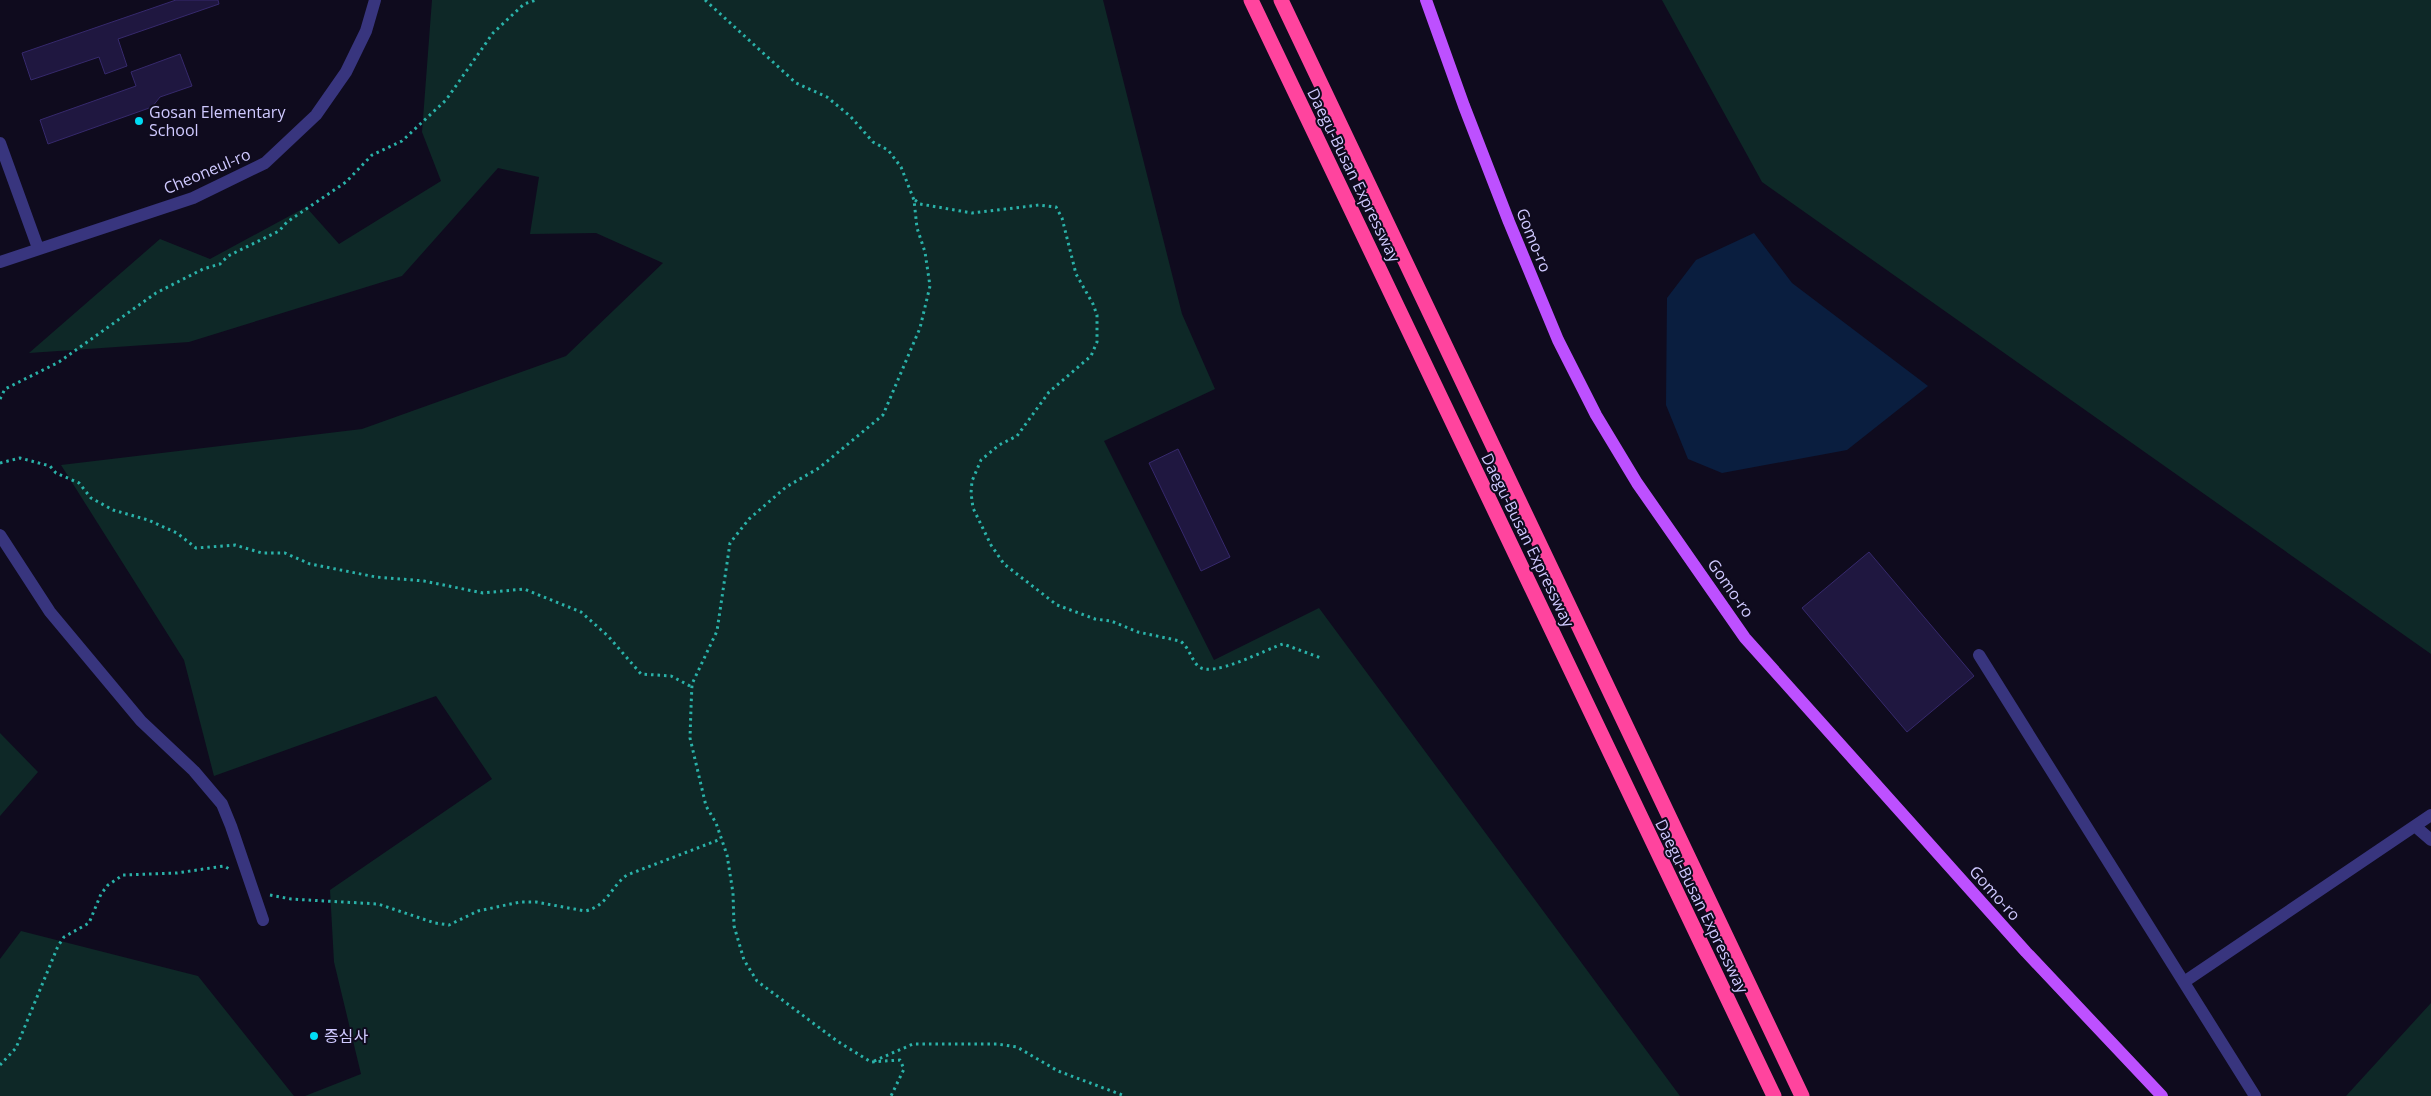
<svg xmlns="http://www.w3.org/2000/svg" width="2431" height="1096" viewBox="0 0 2431 1096" font-family="'Open Sans','Noto Sans KR',sans-serif">
<style>
.green{fill:#0e2827}
.water{fill:#0a1e3f}
.building{fill:#1f1740;stroke:#36296c}
.lines{fill:none;stroke-linecap:round;stroke-linejoin:round}
.path{stroke:#2ab2a9;stroke-width:3;stroke-dasharray:2.5 4;stroke-linecap:butt}
.minor{stroke:#38357e;stroke-width:12}
.major{stroke:#bd50ff;stroke-width:12}
.highway{stroke:#ff449e;stroke-width:15}
.poi-dot{fill:#00dcf4;stroke:#0f0b1e;stroke-width:2}
.labels{text-anchor:middle;dominant-baseline:central;stroke-width:4;stroke-linejoin:round;paint-order:stroke}
.poi-label{font-size:16px;fill:#cfc9ff;stroke:#0f0b1e;text-anchor:start}
.street-label{font-size:16px;fill:#cfc9ff;stroke:#0f0b1e}
</style>
<rect width="100%" height="100%" fill="#0f0b1e"/>
<path class="green" d="M432 0H1103L1182 314 1215 389 1104 441 1214 660 1319 608 1680 1096H305L361 1074 334 962 330 890 492 779 436 696 214 776 184 660 61 465 362 429 566 356 663 263 596 233 530 234 539 177 498 168 402 276 189 342 29 353 160 239 210 259 306 207 339 244 441 181 422 132Z
M1662 0H2431V654L1762 182Z
M0 733 38 772 0 816Z
M21 931 198 976 294 1096H0V959Z
M2431 1003V1096H2346Z"/>
<path class="water" d="M1754 233 1792 283 1928 386 1847 450 1722 473 1688 459 1666 405 1667 298 1696 260Z"/>
<path class="building" d="M176 0H218L219 4 118 39 127 66 105 74 99 57 31 80 22 53Z
M180 54 192 86 160 97 152 107 48 144 40 120 136 86 131 72Z
M1178 449 1230 557 1201 571 1149 463Z
M1869 552 1974 676 1907 732 1802 608Z"/>
<g class="lines">
<path class="path" d="M705 0 796 83 827 97 850 116 873 142 888 150 901 167 914 200 917 228 925 252 930 286 920 328 883 415 819 468 786 487 749 519 730 543 717 631 692 684 691 708 690 738 706 806 716 823 727 855 733 893 734 926 744 960 757 981 837 1041 871 1062 900 1060 904 1069 891 1096
M915 200 920 204 972 213 1039 205 1056 207 1062 218 1076 274 1093 304 1097 315V342L1091 356 1049 392 1017 436 999 445 981 460 972 481 971 493 973 508 991 545 1004 564 1057 605 1095 619 1111 621 1138 632 1180 641C1189 647 1191 659 1198 666 1212 679 1266 649 1283 644L1321 658
M0 399 5 389 59 362 156 293 203 269 220 264 228 256 279 231 287 222 346 182 372 155 402 141 446 100 493 33 524 4 536 0
M0 463 20 458 50 466 56 473 79 483 91 498 113 510 148 520 177 533 196 548 235 545 262 553H285L310 564 376 577 424 581 483 593 524 589 581 612 608 636 641 674 671 676 692 687
M270 895 291 899 378 904 435 923 449 925 478 911 520 902H536L585 911C608 906 611 886 627 875L721 839
M874 1061 913 1044H997L1017 1047 1058 1071 1125 1096
M0 1065 16 1048 58 946 64 937 89 923 101 894 108 885 123 875 177 873 224 866 231 870"/>
<path class="minor" d="M0 143 38 248
M0 262 193 198 265 163 316 115 346 72 366 31 375 0
M0 535 50 612 141 721 194 771 222 804 231 826 263 920
M1979 655 2255 1096
M2416 827 2431 840
M2184 982 2431 815"/>
<path class="major" d="M1426 0 1464 106 1509 222 1558 340 1596 415 1637 483 1745 638 2026 952 2162 1096"/>
<path class="highway" d="M1251 0 1774 1096
M1281 0 1802 1096"/>
</g>
<g class="poi-dot">
<circle cx="139" cy="121" r="5"/>
<circle cx="314" cy="1036" r="5"/>
</g>
<g class="labels">
<g class="poi-label">
<text x="149" y="112">Gosan Elementary<tspan x="149" dy="18">School</tspan></text>
<text x="324" y="1036">증심사</text>
</g>
<g class="street-label">
<text transform="translate(207 171) rotate(-23)">Cheoneul-ro</text>
<text transform="translate(1354 175) rotate(64)">Daegu-Busan Expressway</text>
<text transform="translate(1534 240) rotate(68)">Gomo-ro</text>
<text transform="translate(1528 540) rotate(64)">Daegu-Busan Expressway</text>
<text transform="translate(1731 588) rotate(55)">Gomo-ro</text>
<text transform="translate(1995 893) rotate(48)">Gomo-ro</text>
<text transform="translate(1702 906) rotate(64)">Daegu-Busan Expressway</text>
</g>
</g>
</svg>
